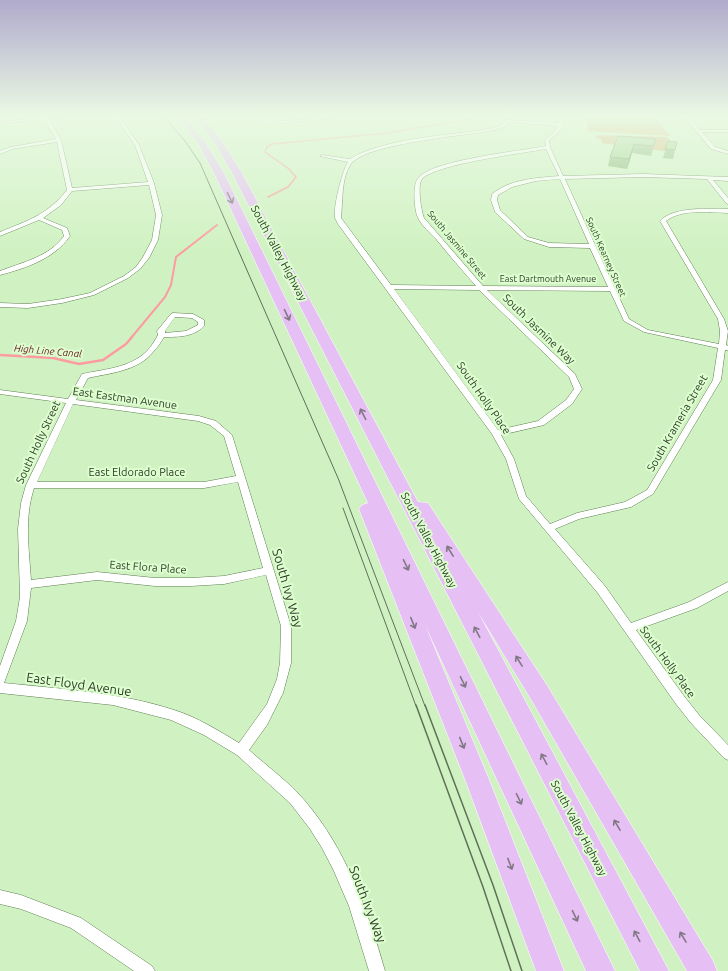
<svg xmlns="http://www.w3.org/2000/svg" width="728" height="971" viewBox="0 0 728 971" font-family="Ubuntu,sans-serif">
	<rect width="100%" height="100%" fill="#d0f2c2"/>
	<path fill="#d7ac6b" d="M584,115H653L670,136L587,131L588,125Z
		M600,135L667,137L676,146L674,151H664L601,143L602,140L596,138V136Z"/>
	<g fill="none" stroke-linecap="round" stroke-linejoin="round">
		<path stroke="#fc9ca1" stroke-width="1.5" d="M268,197L288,187L296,177L289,169L265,152L267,147L272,144L387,133L460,121L471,117V115"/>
		<path stroke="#fc9ca1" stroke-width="2" d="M131,338L165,297L171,285L176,257L217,225"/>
		<path stroke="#fc9ca1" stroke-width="2.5" d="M0,355L53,358L79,364L103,360L126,344L132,337"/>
		<defs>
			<path id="minor" d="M42,115H46L47,117L75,115L49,119L61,140L72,188L148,182L135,145L114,115H118L139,145L154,183L162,215L158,240L149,258L140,269L128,278L94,295L62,303L28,308L0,307V303L28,304L62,299L90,293L124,276L136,267L143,257L152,240L156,215L149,185L72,191L61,205L43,218L67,228L70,236C54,259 26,268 0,275V271C23,262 49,257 64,236L62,230L39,220L0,236V232C29,220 47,215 67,190L57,142L12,149L0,154V151L11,147L56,139L44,119L0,124V122L43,117Z
				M257,115H261L269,121L273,122L357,115H369L273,124L266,123Z
				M556,115H560L564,125L558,133L549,140L550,147L563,176L643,174L728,177V181L713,180L728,198V204L726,203L707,179L643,177L565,179L629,319L648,330L719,344L720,331L718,319L660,221C674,206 709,209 728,209V213C709,212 681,209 666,221L724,319L728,331L726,345L728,346V350H725L721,380L653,494L631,507L579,519L555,529L605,586L631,623L689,602L728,582V591L697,608L636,630L684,696L699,715L728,745V760L724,758L691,723L676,704L597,592L519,499L506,459L492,434L338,224C337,222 336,220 335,218C333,208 342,171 348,162L320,156L322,155L350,159C386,137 451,136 493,128L501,125L507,120L559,123ZM508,122L558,126L555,131L545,140L546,146C520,151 434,160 419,177C412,183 414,210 418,218C422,226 430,233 436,239C449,255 462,270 476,286L391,285L341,218C343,201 341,178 351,164C366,143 467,136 494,130L505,127ZM546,149L559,176C537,178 510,179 492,194L491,200L495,212L524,239L549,247L590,248L608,287L483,286L424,218C421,210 417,185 422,179C435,164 524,153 546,149ZM560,179L589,244L549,243L528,237L500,210L497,200L498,195L512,187L536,181ZM394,289L479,290L569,377L574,389L566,400L538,421L498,430ZM487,290L610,291L624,321L644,332L718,348L713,380L647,490L625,502L577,513L550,524L526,496L514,459L501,435L544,425L572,404L582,389L575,374Z
				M683,115H687L700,130H728V132H702L715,147L728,151V154L711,149Z
				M173,313L193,314L204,320V326C194,337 178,337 164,337C161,342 157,348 153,352C138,371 110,373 88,378L76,400L199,416L216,421L232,435L291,626V663L283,693L267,725L249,750C268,767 289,782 305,801C346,849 368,911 385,971H369L349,906L333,869L322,848L310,829L290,803L237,755L204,735L171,720L113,705L0,693V666L16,621L20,597L18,529L21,503L26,485L66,403L0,394V390L68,399L82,374C105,369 130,368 147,351C152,346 155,340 158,335L157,331L171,314ZM175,317L192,318L198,322V325L186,331L165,333V331ZM73,404L198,421L210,425L224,436L236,476L204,482H37ZM238,482L263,568L224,576L191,578H155L97,572L31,580C29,549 24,519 34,488H204ZM266,575L281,626L280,663L277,679L267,704L239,743C219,731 197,717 174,710C119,692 61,689 4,683L27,621L31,588L97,580L155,586H191L224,584Z
				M0,890L21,895L81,918L152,966L155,971H134L71,928L21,909L0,904Z"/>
			<path id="motorway" d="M176,115H184L206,143L224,173L615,971H586L425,625L490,782L564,971H536L466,782L359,509L362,505L368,503L214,173L198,144Z
				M192,115H200L221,139L242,173L418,502L428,503L548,687L713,961L717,971H687L532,701L478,612L669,971H640L232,173L214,142Z"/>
		</defs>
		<use href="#minor" stroke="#607e53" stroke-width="1"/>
		<use href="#motorway" stroke="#fff" stroke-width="1"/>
		<use href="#minor" fill="#fff" fill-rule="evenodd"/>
		<use href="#motorway" fill="#e6c0f5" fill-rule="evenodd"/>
		<path stroke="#5e7157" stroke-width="1" d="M162,115L185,141L200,163L338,478L425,706
			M343,508L416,706"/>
		<path stroke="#5e7157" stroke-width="1.5" d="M416,705L483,887L511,971
			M425,705L493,885L522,971"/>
	</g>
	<path fill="#84b171" d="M618,136L656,139L651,156L632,153L627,169L608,166L610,157Z
		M668,141L675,150L673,159L663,158Z"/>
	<path fill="#6c905c" d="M634,144L632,153L627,169L629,159Z"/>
	<path fill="#9ace83" stroke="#6c905c" d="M618,136L656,139L653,146L634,144L629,159L610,157Z
		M668,141L677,142L675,150L665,149Z"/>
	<defs><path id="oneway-shaft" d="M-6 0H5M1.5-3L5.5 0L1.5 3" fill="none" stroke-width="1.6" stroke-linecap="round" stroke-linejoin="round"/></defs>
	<g stroke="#817785">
		<use href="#oneway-shaft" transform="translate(230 198) rotate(64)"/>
		<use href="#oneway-shaft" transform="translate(287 315) rotate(65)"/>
		<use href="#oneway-shaft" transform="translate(363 414) rotate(-117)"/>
		<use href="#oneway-shaft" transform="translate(450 551) rotate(-122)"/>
		<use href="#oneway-shaft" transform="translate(406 565) rotate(64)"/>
		<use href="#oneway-shaft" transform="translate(413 623) rotate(68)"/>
		<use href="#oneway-shaft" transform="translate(477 632) rotate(-118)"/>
		<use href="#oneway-shaft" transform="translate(519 661) rotate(-122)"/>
		<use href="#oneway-shaft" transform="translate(463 682) rotate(64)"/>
		<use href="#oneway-shaft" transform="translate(462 743) rotate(68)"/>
		<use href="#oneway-shaft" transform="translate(544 759) rotate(-118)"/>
		<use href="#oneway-shaft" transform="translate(519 799) rotate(64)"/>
		<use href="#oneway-shaft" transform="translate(617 825) rotate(-120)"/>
		<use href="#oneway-shaft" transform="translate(510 864) rotate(69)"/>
		<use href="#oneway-shaft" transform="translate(575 916) rotate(64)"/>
		<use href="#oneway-shaft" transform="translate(637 936) rotate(-118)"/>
		<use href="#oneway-shaft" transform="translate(683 937) rotate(-121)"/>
	</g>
	<linearGradient id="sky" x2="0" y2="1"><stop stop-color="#b0aacc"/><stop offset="0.46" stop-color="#eaf9e4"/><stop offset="1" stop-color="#eaf9e4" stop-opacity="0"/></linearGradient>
	<rect width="728" height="251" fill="url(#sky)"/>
	<g text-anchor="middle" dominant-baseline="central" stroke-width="4" stroke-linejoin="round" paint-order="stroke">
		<g font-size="9" fill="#2e3b29" stroke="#ddffcf">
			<text transform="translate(457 245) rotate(50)">South Jasmine Street</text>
			<text transform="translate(606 257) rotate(66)">South Kearney Street</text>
			<text x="548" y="279">East Dartmouth Avenue</text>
		</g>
		<g font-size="10" font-style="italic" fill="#6c1826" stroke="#ddffcf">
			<text transform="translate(48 351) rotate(5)">High Line Canal</text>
		</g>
		<g font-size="11" fill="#2e3b29" stroke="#ddffcf">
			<text transform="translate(279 253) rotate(62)">South Valley Highway</text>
			<text transform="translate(539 329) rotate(44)">South Jasmine Way</text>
			<text transform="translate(125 398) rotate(8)">East Eastman Avenue</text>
			<text transform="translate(484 398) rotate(55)">South Holly Place</text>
			<text transform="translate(677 423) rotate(-60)">South Krameria Street</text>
			<text transform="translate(38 442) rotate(-65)">South Holly Street</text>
			<text x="137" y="472">East Eldorado Place</text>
			<text transform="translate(429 540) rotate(62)">South Valley Highway</text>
			<text transform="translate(148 567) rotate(4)">East Flora Place</text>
			<text transform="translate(668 662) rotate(54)">South Holly Place</text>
			<text transform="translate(579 828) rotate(62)">South Valley Highway</text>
		</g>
		<g font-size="13" fill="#2e3b29" stroke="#ddffcf">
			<text transform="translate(288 588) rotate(74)">South Ivy Way</text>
			<text transform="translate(79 684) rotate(8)">East Floyd Avenue</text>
			<text transform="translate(368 904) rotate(69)">South Ivy Way</text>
		</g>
	</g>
</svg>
